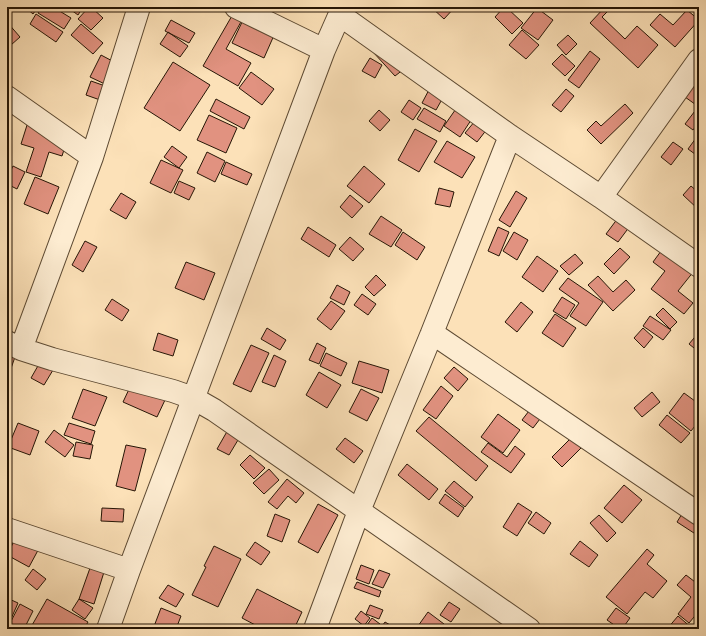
<svg xmlns="http://www.w3.org/2000/svg" width="706" height="636" viewBox="0 0 706 636" font-family="'EB Garamond',serif">
	<rect width="100%" height="100%" fill="#fce1b8"/>
	<filter id="stains"><feTurbulence type="fractalNoise" baseFrequency=".005" numOctaves="4"/><feColorMatrix values="0 0 0 0 .2 0 0 0 0 .09 0 0 0 0 .02 0 0 0 .5 -.17"/></filter>
	<radialGradient id="worn" r=".72"><stop offset=".6" stop-color="#630" stop-opacity="0"/><stop offset="1" stop-color="#630" stop-opacity=".3"/></radialGradient>
	<path fill="#e19280" stroke="#261606" d="M25,7H38L33,14Z
		M41,7H53L71,18L64,29L38,13Z
		M67,7H83L78,15Z
		M89,7H91L103,18L91,30L78,19Z
		M431,7H455L444,19Z
		M504,7H506L523,23L512,34L495,17Z
		M605,7H612L602,17L625,39L637,26L658,45L638,68L590,23Z
		M537,8L553,20L538,40L521,28Z
		M687,10L699,20L675,47L650,25L660,14L673,25Z
		M36,14L63,32L56,42L30,24Z
		M233,14L242,20L226,49L251,63L238,86L203,66Z
		M244,18L275,33L264,58L232,43Z
		M171,20L195,33L189,43L165,31Z
		M7,22L20,37L11,45L7,40Z
		M81,24L103,43L93,54L71,35Z
		M522,30L539,45L526,59L509,45Z
		M168,32L188,46L180,57L160,44Z
		M568,35L577,44L566,55L557,45Z
		M381,45L404,69L395,76L373,52Z
		M590,51L600,59L579,88L568,80Z
		M562,54L575,66L565,76L552,64Z
		M101,55L118,64L107,85L90,77Z
		M370,58L382,65L375,78L362,71Z
		M173,62L210,85L180,131L144,108Z
		M251,72L274,89L262,105L239,88Z
		M699,78V107L685,97Z
		M91,81L108,87L103,101L86,95Z
		M431,86L445,94L436,110L422,103Z
		M566,89L574,96L561,112L552,105Z
		M216,99L250,117L244,129L210,111Z
		M409,100L421,108L413,120L401,112Z
		M460,103L475,114L460,137L444,126Z
		M625,104L633,113L601,144L587,130L596,121L601,126Z
		M698,107L699,108V122L693,130L685,124Z
		M424,108L446,121L440,132L417,119Z
		M379,110L390,120L380,131L369,121Z
		M209,115L237,128L226,153L197,140Z
		M480,115L491,124L477,142L465,133Z
		M28,122L69,134L62,156L49,152L41,177L26,172L34,148L21,144Z
		M415,129L437,141L419,172L398,160Z
		M699,134V157L688,149Z
		M447,141L475,157L462,178L434,162Z
		M673,142L683,149L671,165L661,157Z
		M172,146L187,157L179,168L164,157Z
		M207,152L225,161L215,182L197,173Z
		M161,160L183,170L171,193L150,183Z
		M226,162L252,174L247,185L221,174Z
		M13,166L25,172L17,189L7,184V178Z
		M364,166L385,184L369,203L347,186Z
		M35,177L59,187L48,214L24,204Z
		M179,181L195,188L189,200L174,193Z
		M691,186L699,193V210L683,195Z
		M439,188L454,192L450,207L435,204Z
		M516,191L527,198L510,227L499,220Z
		M121,193L136,202L126,219L110,210Z
		M350,195L363,206L352,218L340,207Z
		M381,216L402,230L391,247L369,234Z
		M618,218L630,226L618,242L606,234Z
		M308,227L336,245L329,257L301,239Z
		M498,227L509,232L499,256L488,251Z
		M403,232L425,247L417,260L395,245Z
		M514,232L528,240L517,260L503,251Z
		M350,237L364,249L353,261L339,249Z
		M85,241L97,247L83,272L72,265Z
		M664,247L694,271L678,291L693,303L684,314L651,289L665,271L653,262Z
		M620,248L630,257L614,274L604,264Z
		M575,254L583,263L569,275L560,266Z
		M537,256L558,271L543,292L522,277Z
		M186,262L215,273L204,300L175,288Z
		M376,275L386,285L374,296L365,287Z
		M598,276L613,292L626,280L635,290L613,311L588,285Z
		M568,278L603,302L586,326L570,316L579,303L559,289Z
		M337,285L350,292L344,305L330,298Z
		M362,294L376,304L368,315L354,305Z
		M562,297L575,305L566,319L553,311Z
		M112,299L129,310L122,321L105,310Z
		M331,301L345,311L331,330L317,319Z
		M521,302L533,312L517,332L505,322Z
		M663,308L677,322L670,329L656,315Z
		M555,314L576,328L563,347L542,333Z
		M650,316L671,330L663,340L643,326Z
		M267,328L286,340L280,350L261,339Z
		M643,328L653,337L644,348L634,338Z
		M699,332V352L689,344Z
		M158,333L178,340L173,356L153,350Z
		M317,343L326,348L319,364L309,360Z
		M251,345L269,353L251,392L233,384Z
		M7,351L16,354L7,380Z
		M326,353L347,363L341,376L320,366Z
		M274,355L286,361L275,387L262,382Z
		M43,357L56,365L44,385L31,378Z
		M359,361L389,370L382,393L352,383Z
		M454,367L468,379L458,391L444,378Z
		M319,372L341,385L327,408L306,395Z
		M131,385L165,400L157,417L123,402Z
		M441,386L453,396L436,419L423,410Z
		M83,389L107,397L95,426L72,418Z
		M361,389L379,398L367,421L349,412Z
		M652,392L660,402L642,417L634,408Z
		M684,393L699,404V421L691,431L669,413Z
		M532,407L543,415L533,428L522,420Z
		M498,414L520,430L503,453L481,437Z
		M667,415L690,433L681,443L659,425Z
		M429,417L488,466L476,481L416,431Z
		M18,423L39,431L30,455L8,447Z
		M69,423L95,431L91,444L64,435Z
		M229,428L241,435L229,455L217,449Z
		M54,430L74,445L65,457L45,442Z
		M576,433L586,443L562,467L552,457Z
		M345,438L363,451L354,463L336,449Z
		M76,442L93,445L90,459L73,456Z
		M488,443L507,457L515,446L525,454L511,473L481,452Z
		M126,445L146,449L135,491L116,486Z
		M250,455L265,468L254,479L240,465Z
		M407,464L438,489L429,500L398,475Z
		M269,469L279,480L264,494L253,483Z
		M287,479L304,493L296,503L288,496L277,509L268,502Z
		M454,481L473,497L465,507L445,491Z
		M624,485L642,500L622,523L604,508Z
		M445,494L464,508L458,517L439,503Z
		M518,503L532,512L517,536L503,527Z
		M318,504L338,515L318,553L298,542Z
		M102,508L124,509L123,522L101,521Z
		M685,509L699,518V533L697,535L677,522Z
		M536,512L551,523L544,534L528,523Z
		M275,514L290,520L282,542L267,536Z
		M599,515L616,533L607,542L590,523Z
		M7,540L43,541L29,567L7,555L13,543Z
		M580,541L598,555L589,567L570,554Z
		M255,542L270,552L261,565L246,555Z
		M214,546L241,559L218,607L192,595L206,567L204,566Z
		M647,549L654,555L647,564L667,581L653,598L645,592L627,614L606,597Z
		M361,565L374,570L369,584L356,579Z
		M90,568L104,572L94,604L79,599Z
		M33,569L46,579L37,590L25,580Z
		M379,570L390,574L383,588L372,584Z
		M686,575L699,585V611L689,623L678,614L691,597L677,585Z
		M357,582L381,591L379,597L354,588Z
		M168,585L184,594L176,607L159,598Z
		M257,589L302,612L294,629H261V628L242,618Z
		M7,598L18,603L7,628Z
		M47,599L88,622L84,629H36L31,627Z
		M79,599L93,608L85,619L72,610Z
		M449,602L460,609L451,622L440,615Z
		M20,604L33,611L24,629H12L8,627Z
		M370,605L383,610L379,619L366,614Z
		M161,608L181,616L176,629H153Z
		M616,608L630,618L622,629H620L607,620Z
		M361,611L370,618L364,626L355,619Z
		M428,612L444,624L440,629H422L418,626Z
		M678,616L693,629H667Z
		M372,618L380,624L376,629H372L367,625Z
		M385,622L397,629H380Z"/>
	<g fill="none" stroke-linecap="round" stroke-linejoin="round">
		<defs>
			<path id="street" d="M236,7L324,50
				M340,15L510,136L601,197L699,266
				M7,97L92,157
				M601,197L699,60
				M432,333L699,514
				M7,342L21,349L52,359L173,391L193,398L214,410L529,629
				M21,349L92,157L139,7
				M7,529L129,570
				M108,629L129,570L324,50L343,7
				M315,629L359,511L432,333L510,136"/>
		</defs>
		<use href="#street" stroke="#5c4932" stroke-width="24"/>
		<use href="#street" stroke="#fdecd1" stroke-width="22"/>
	</g>
	<rect width="706" height="636" fill="none" stroke="#fce1b8" stroke-width="24"/>
	<rect x="8" y="8" width="690" height="620" fill="none" stroke="#261606" stroke-width="2"/>
	<rect x="12" y="12" width="682" height="612" fill="none" stroke="#261606"/>
	<rect width="100%" height="100%" filter="url(#stains)"/>
	<rect width="100%" height="100%" fill="url(#worn)"/>
</svg>
